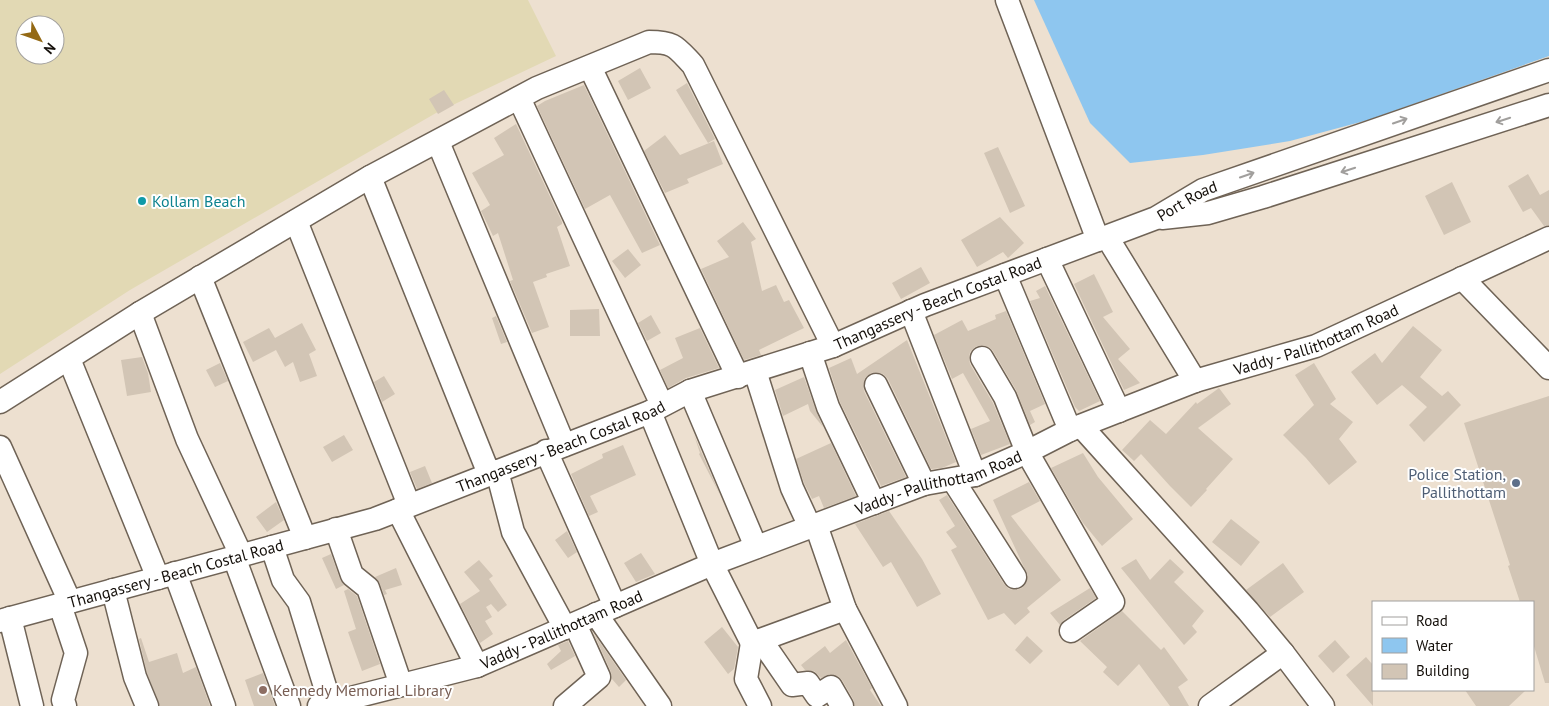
<svg xmlns="http://www.w3.org/2000/svg" width="1549" height="706" viewBox="0 0 1549 706" font-family="'PT Sans',sans-serif">
	<rect width="100%" height="100%" fill="#ede0d0"/>
	<path fill="#e2d9b4" fill-rule="evenodd" d="M0,0H528L556,56L436,113L130,290L0,374ZM25,25H55V55H25Z"/>
	<path fill="#8ec6ef" d="M1034,0H1549V56L1368,120L1290,141L1203,155L1130,163L1090,123Z"/>
	<path fill="#d2c5b5" d="M640,68L651,88L628,100L618,81Z
		M687,83L715,139L708,143L676,90Z
		M584,85L660,245L642,253L610,195L585,209L537,106L545,101Z
		M444,90L454,105L438,114L429,99Z
		M516,124L562,222V224L557,227L570,266L546,274L547,277L533,282L549,327L532,333L510,281L513,280L498,233L493,236L481,211L490,205L472,173L504,155L494,138Z
		M665,135L680,155L714,141L723,164L687,179L689,183L665,193L644,151Z
		M998,147L1025,206L1010,213L984,153Z
		M1528,174L1540,195L1549,190V225L1544,226L1531,208L1523,212L1508,186Z
		M1452,182L1471,222L1444,235L1425,196Z
		M1000,217L1024,243L1008,258L1003,252L977,267L961,240Z
		M743,222L756,239L751,242L762,291L776,285L784,302L789,300L804,328L759,350L761,355L744,360L701,269L729,257L717,241Z
		M628,249L641,265L625,278L612,261Z
		M921,267L930,283L901,299L892,283Z
		M1094,274L1113,312L1103,317L1130,349L1118,359L1140,383L1124,390L1074,284Z
		M1045,286L1100,401L1079,411L1075,407L1030,301L1040,298L1036,291Z
		M599,309L600,336H570V310Z
		M1006,311L1045,404L1030,411L1035,422L1030,425L1016,390L993,351L989,347L982,345L975,347L970,352L969,358L970,364L993,403L1010,444L981,455L971,429L990,421L963,373L952,379L934,335L962,320L968,331L996,319L995,315Z
		M651,315L661,333L647,341L638,323Z
		M496,316L507,342L501,344L492,318Z
		M302,323L316,350L309,354L317,376L300,382L293,362L285,367L276,350L253,362L243,342L269,328L275,338Z
		M1413,326L1442,350L1420,377L1442,396L1448,391L1461,405L1424,442L1409,425L1427,407L1402,385L1377,405L1351,372L1375,353L1382,363Z
		M700,328L719,368L686,378L668,388L660,370L683,358L675,338Z
		M907,340L956,462L942,468L931,469L888,379L883,374L876,372L871,373L865,378L863,385L864,391L906,477L881,486L840,402L829,368L851,358L857,374Z
		M142,357L148,373L151,392L127,396L121,360Z
		M220,363L228,381L215,387L206,370Z
		M1314,363L1336,399L1330,404L1353,422L1339,439L1357,462L1329,485L1306,458L1283,435L1314,405L1295,375Z
		M384,376L395,394L382,402L374,382Z
		M804,377L816,411L823,427L810,411L808,404L783,416L775,390Z
		M1219,388L1231,404L1198,428L1233,459L1206,489L1207,490L1191,507L1170,486L1141,454L1134,461L1122,450L1150,420L1166,434L1196,402L1197,404Z
		M1549,396V683H1545L1533,643V602H1520L1508,566L1510,565L1464,423Z
		M344,435L353,450L332,462L323,447Z
		M694,435L720,495L699,454L700,453Z
		M831,443L856,496L824,508L819,496L812,499L804,483L796,459Z
		M623,445L636,475L590,496L598,512L589,516L571,474L603,458L602,454Z
		M1083,453L1098,477L1133,519L1102,546L1083,523L1051,468Z
		M425,466L432,483L417,489L410,472Z
		M1029,482L1040,501L1011,516L1061,580L1027,608L1030,612L1015,625L1004,613L988,620L951,550L957,547L946,532L955,526L939,500L947,495L1004,584L1009,589L1016,590L1022,588L1026,583L1028,576L993,500Z
		M276,502L284,520L267,532L256,517Z
		M889,511L922,559L941,594L917,607L891,562L883,567L855,524Z
		M1231,519L1260,542L1241,566L1212,542Z
		M567,531L577,552L568,558L555,540Z
		M641,553L655,574L636,582L624,563Z
		M331,554L340,579L344,585L336,589L322,558Z
		M1136,559L1150,580L1170,559L1184,572L1174,582L1204,611L1192,626L1197,632L1184,645L1121,568Z
		M479,560L493,576L489,579L507,605L498,612L491,604L486,607L492,617L485,621L493,634L480,643L460,604L480,591L464,572Z
		M1283,563L1304,592L1270,617L1246,590Z
		M396,568L402,585L385,590L387,594L384,595L380,584L375,577Z
		M1090,588L1096,598L1064,620L1060,625L1050,613Z
		M348,589L357,596L380,664L362,671L348,632L356,629L344,591Z
		M1122,611L1161,650L1164,647L1188,680L1178,687L1189,706H1170L1139,664L1118,686L1103,672L1107,667L1080,641Z
		M722,627L738,647L734,669L728,674L704,642Z
		M594,634L626,680L619,687L612,679L611,672Z
		M1027,636L1043,651L1030,664L1015,650Z
		M141,638L149,662L177,653L183,673L196,667L210,706H160L147,673L139,639Z
		M846,640L872,688L870,690L881,706H855L853,699L842,680L838,676L830,674L821,678L814,671L805,670L801,665L825,646L830,653Z
		M1335,640L1350,657L1333,673L1318,656Z
		M568,641L575,656L551,670L547,664L561,651L558,645Z
		M1366,657L1373,665V706L1346,675Z
		M263,673L275,706H254L245,680Z
		M1465,690H1526L1509,706H1476Z"/>
	<g fill="none" stroke-linecap="round" stroke-linejoin="round">
		<defs>
			<g id="minor">
				<path d="M1007,0L1098,240"/>
				<path d="M590,67L738,377"/>
				<path d="M519,98L662,405"/>
				<path d="M438,142L564,445"/>
				<path d="M370,177L489,474"/>
				<path d="M1162,218L1208,213L1263,197L1549,105"/>
				<path d="M296,221L409,505"/>
				<path d="M1107,237L1195,381"/>
				<path d="M1047,259L1119,411"/>
				<path d="M1005,275L1070,430"/>
				<path d="M200,277L305,538"/>
				<path d="M1462,278L1549,368"/>
				<path d="M911,311L975,475"/>
				<path d="M140,313L187,439L241,555"/>
				<path d="M810,353L828,407L874,503"/>
				<path d="M982,358L1005,397L1027,452L1113,602L1071,631"/>
				<path d="M69,359L158,578"/>
				<path d="M755,371L792,488L810,527"/>
				<path d="M876,385L924,484"/>
				<path d="M690,391L756,547"/>
				<path d="M0,402L140,313L370,177L537,88L649,42C675,42 676,47 693,65L833,346"/>
				<path d="M650,412L712,564L752,643"/>
				<path d="M1081,426L1248,611L1283,653L1323,706"/>
				<path d="M0,447L70,602"/>
				<path d="M546,451L615,606"/>
				<path d="M497,471L513,532L565,628"/>
				<path d="M953,480L1015,577"/>
				<path d="M398,510L477,666"/>
				<path d="M816,525L845,609L896,706"/>
				<path d="M336,529L352,575L368,588L401,685"/>
				<path d="M272,547L283,580L299,602L330,703"/>
				<path d="M234,557L289,706"/>
				<path d="M175,573L224,706"/>
				<path d="M113,590L135,677L147,706"/>
				<path d="M60,605L76,653L63,700L65,706"/>
				<path d="M596,614L660,706"/>
				<path d="M10,618L32,706"/>
				<path id="s1" d="M0,621L375,519L650,412L690,391L833,346L925,305L1156,218L1203,190L1549,70"/>
				<path d="M761,640L792,685L808,683L817,696L831,687L842,706"/>
				<path id="s2" d="M319,706L477,666L712,564L924,484L975,475L1027,452L1070,430L1195,381L1316,346L1549,238"/>
				<path d="M565,706L599,677L575,624"/>
				<path d="M760,706L746,679L752,643L845,609"/>
				<path d="M1210,706L1283,653"/>
			</g>
		</defs>
		<use href="#minor" stroke="#6f6356" stroke-width="25"/>
		<use href="#minor" stroke="#fff" stroke-width="22"/>
	</g>
	<defs><path id="oneway-shaft" d="M-6 0H5M1.5-3L5.5 0L1.5 3" fill="none" stroke-width="1.6" stroke-linecap="round" stroke-linejoin="round" transform="scale(1.25)"/></defs>
	<g stroke="#a19f9d">
		<use href="#oneway-shaft" transform="translate(1503 120) rotate(162)"/>
		<use href="#oneway-shaft" transform="translate(1400 121) rotate(-19)"/>
		<use href="#oneway-shaft" transform="translate(1348 170) rotate(162)"/>
		<use href="#oneway-shaft" transform="translate(1247 175) rotate(-19)"/>
	</g>
	<circle fill="#0f9aa8" stroke="#fff" stroke-width="2" cx="142" cy="201" r="5"/>
	<circle fill="#5c6f8a" stroke="#fff" stroke-width="2" cx="1516" cy="483" r="5"/>
	<circle fill="#8d6e63" stroke="#fff" stroke-width="2" cx="263" cy="690" r="5"/>
	<g text-anchor="middle" dominant-baseline="central" stroke-width="4" stroke-linejoin="round" paint-order="stroke">
		<g font-size="16" fill="#140f0a" stroke="#fff">
			<text stroke="none"><textPath href="#s1" startOffset="1262">Port Road</textPath></text>
			<text stroke="none"><textPath href="#s1" startOffset="992">Thangassery - Beach Costal Road</textPath></text>
			<text stroke="none"><textPath href="#s2" startOffset="1065">Vaddy - Pallithottam Road</textPath></text>
			<text stroke="none"><textPath href="#s1" startOffset="588">Thangassery - Beach Costal Road</textPath></text>
			<text stroke="none"><textPath href="#s2" startOffset="660">Vaddy - Pallithottam Road</textPath></text>
			<text stroke="none"><textPath href="#s1" startOffset="182">Thangassery - Beach Costal Road</textPath></text>
			<text stroke="none"><textPath href="#s2" startOffset="255">Vaddy - Pallithottam Road</textPath></text>
		</g>
		<g font-size="16" fill="#0d838f" stroke="#fff" text-anchor="start">
			<text x="152" y="201">Kollam Beach</text>
		</g>
		<g font-size="16" fill="#4e5e75" stroke="#fff" text-anchor="end">
			<text x="1506" y="474">Police Station,<tspan x="1506" dy="18">Pallithottam</tspan></text>
		</g>
		<g font-size="16" fill="#785e54" stroke="#fff" text-anchor="start">
			<text x="273" y="690">Kennedy Memorial Library</text>
		</g>
	</g>
	<rect x="1372" y="601" width="162" height="90" fill="#ffffff" stroke="#a19f9d"/>
	<rect x="1382" y="617" width="25" height="8" fill="#ffffff" stroke="#a19f9d"/>
	<text x="1416" y="626" font-size="15" fill="#140f0a">Road</text>
	<rect x="1382" y="638" width="25" height="15" fill="#8ec6ef" stroke="#a19f9d"/>
	<text x="1416" y="651" font-size="15" fill="#140f0a">Water</text>
	<rect x="1382" y="664" width="25" height="15" fill="#d2c5b5" stroke="#a19f9d"/>
	<text x="1416" y="676" font-size="15" fill="#140f0a">Building</text>
	<g transform="translate(40 40) rotate(131)"><circle r="24" fill="#ffffff" stroke="#a19f9d"/>
	<path d="M0-4L9 19L0 12L-9 19Z" fill="#946914"/>
	<text y="-8" font-size="14" font-weight="bold" text-anchor="middle" fill="#140f0a">N</text>
	</g>
</svg>
